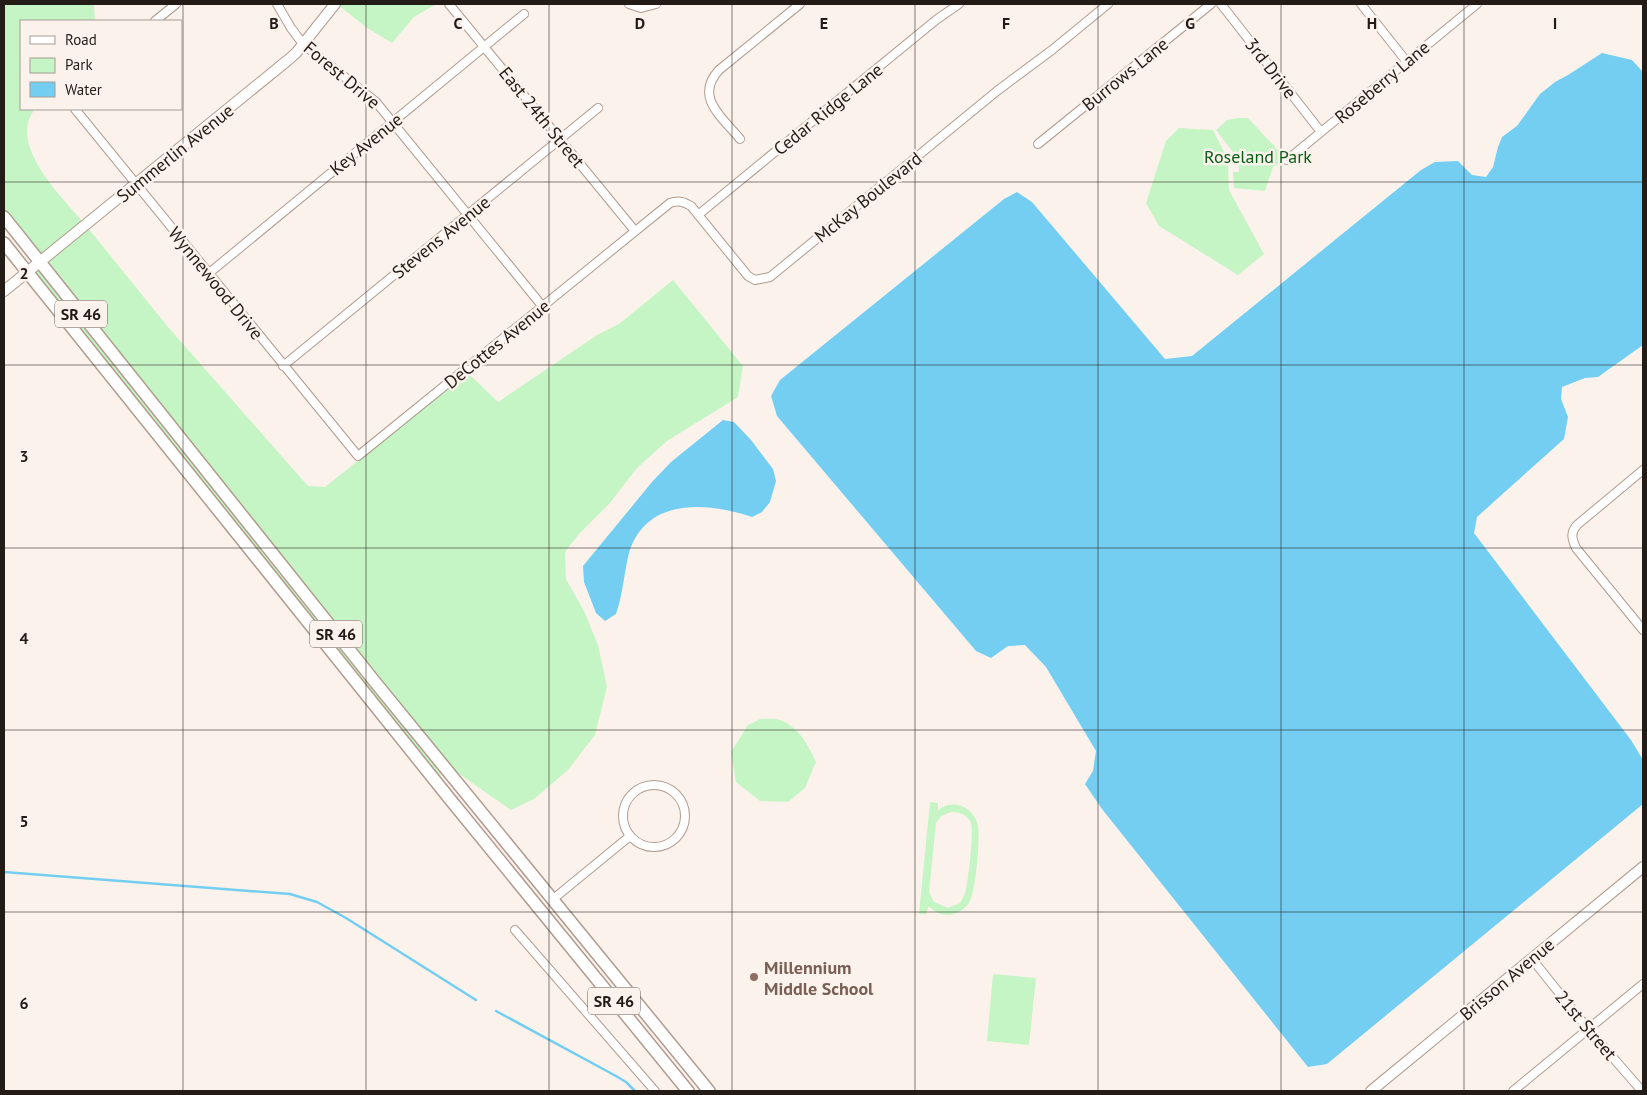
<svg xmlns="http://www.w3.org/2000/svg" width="1647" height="1095" viewBox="0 0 1647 1095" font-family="'PT Sans',sans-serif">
	<rect width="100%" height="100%" fill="#fcf2ec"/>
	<path fill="#c5f5c4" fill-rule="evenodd" d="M4,4H94L95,21H21V109H35C7,144 61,196 83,222L41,256L4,210Z
		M337,4H436L414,17L392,43L367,28Z
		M1238,118H1248L1289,162L1283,161L1273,167L1265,191L1234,188L1233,172H1239V160L1216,130L1227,120Z
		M1179,128L1213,130L1228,160L1229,190L1264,254L1238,275L1159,226L1146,203L1166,141Z
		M88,228L168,327L308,486L325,487L468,373L498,402L597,335L619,324L673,280L743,366L738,397L667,441L637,468L610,503L579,534L565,552L566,579L585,613L598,645L607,687L595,735L568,770L534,799L511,810L452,769L46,263Z
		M39,268L441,771L440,780L33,273Z
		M760,719C766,719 775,718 780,720C799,727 808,745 816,762L805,788L788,802L760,801L736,782L731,752L748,725Z
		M930,802L938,803V810C954,798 973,807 978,825C980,839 976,892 969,903C965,909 957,914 949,915C941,915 934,912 929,906L926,914H919ZM951,812C959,812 968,815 971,823C974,833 968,883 965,894L960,903L948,908L934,902L929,892L936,823L941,816Z
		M993,974L1036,978L1029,1045L987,1041Z"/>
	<path fill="#73cef2" d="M1602,53L1632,60L1643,72V345L1598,377L1585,378L1562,387L1561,399L1568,417L1564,439L1477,517L1474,533L1631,740L1643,760V804L1327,1064L1308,1067L1102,809L1085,784L1093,771L1096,751L1046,667L1025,645L1008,646L991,658L976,651L777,416L771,396L780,380L1004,199L1017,192L1032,202L1165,359L1192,356L1421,170L1435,162L1458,161L1472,175L1486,177L1493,167L1498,147L1502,137L1517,126L1540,94L1555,82L1568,75Z
		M723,420L734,422L751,440L773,469L776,481L770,502L762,512L752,517C707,502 646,497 629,553C624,573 623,594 616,614L605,621L596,613L584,582L583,566L652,482L671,462Z"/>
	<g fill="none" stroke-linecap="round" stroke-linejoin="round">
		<path stroke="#73cef2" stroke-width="2.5" d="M4,872L290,894L317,902L346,918L476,1000
			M496,1011L616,1076L626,1082L635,1091"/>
		<defs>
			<path id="street" d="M277,4L291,28L303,44L376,102L543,307
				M449,4L635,231
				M629,4L641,8L656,4
				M1221,4L1321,132
				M1361,4L1407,62
				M155,21L176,4
				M75,109L358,456L670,203C679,200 684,202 691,206L748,276L755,280L770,277L997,91L1052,50L1108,4
				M740,139C722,117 694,97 719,70L800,4
				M1038,144L1211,4
				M1287,160L1477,4
				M698,215L936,20L959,4
				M208,274L524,14
				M283,366L598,108
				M1643,470L1577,525C1570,533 1572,539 1576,548L1643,630
				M623 816a31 31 0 1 1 62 0a31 31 0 1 1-62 0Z
				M552,900L630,836
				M515,930L655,1091
				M1532,959L1588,1029L1642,1091
				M1513,1091L1643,984"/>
			<path id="secondary" d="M4,291L288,60L296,53L335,4
				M1371,1091L1643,867"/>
			<path id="primary" d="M4,217L375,682L709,1091
				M4,243L449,798L688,1091"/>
		</defs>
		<use href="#street" stroke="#b19b8e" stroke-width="10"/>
		<use href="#secondary" stroke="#b19b8e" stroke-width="12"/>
		<use href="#primary" stroke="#b19b8e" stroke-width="14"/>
		<use href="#street" stroke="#fff" stroke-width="8"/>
		<use href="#secondary" stroke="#fff" stroke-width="10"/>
		<use href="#primary" stroke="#fff" stroke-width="11"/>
	</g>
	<path fill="none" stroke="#231b16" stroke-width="1" stroke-opacity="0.55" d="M183,4V1091M366,4V1091M549,4V1091M732,4V1091M915,4V1091M1098,4V1091M1281,4V1091M1464,4V1091M4,182H1643M4,365H1643M4,548H1643M4,730H1643M4,912H1643"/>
	<circle fill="#8d6e63" stroke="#fcf2ec" stroke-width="2" cx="754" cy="977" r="5"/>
	<g text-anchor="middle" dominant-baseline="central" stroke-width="5" stroke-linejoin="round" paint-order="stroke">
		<g fill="#fcf2ec" stroke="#645c56" stroke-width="1">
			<rect x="55" y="300.5" width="52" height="27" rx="4"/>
			<rect x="310" y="620.5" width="52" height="27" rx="4"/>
			<rect x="588" y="987.5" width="52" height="27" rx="4"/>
		</g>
		<g font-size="16" font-weight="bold" fill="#231b16">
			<text x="81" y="314">SR 46</text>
			<text x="336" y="634">SR 46</text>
			<text x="614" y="1001">SR 46</text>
		</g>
		<g font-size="18" fill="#231b16" stroke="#fcf2ec">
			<text transform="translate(1271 68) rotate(52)">3rd Drive</text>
			<text transform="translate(1125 74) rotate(-39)">Burrows Lane</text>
			<text transform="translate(342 75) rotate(40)">Forest Drive</text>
			<text transform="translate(1382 82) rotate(-40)">Roseberry Lane</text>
			<text transform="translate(828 109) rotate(-39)">Cedar Ridge Lane</text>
			<text transform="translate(542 117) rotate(51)">East 24th Street</text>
			<text transform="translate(366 144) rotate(-39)">Key Avenue</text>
			<text transform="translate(175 153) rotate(-39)">Summerlin Avenue</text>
			<text transform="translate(868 197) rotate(-39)">McKay Boulevard</text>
			<text transform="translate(441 237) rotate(-39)">Stevens Avenue</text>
			<text transform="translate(216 283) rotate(51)">Wynnewood Drive</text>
			<text transform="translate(497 344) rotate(-39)">DeCottes Avenue</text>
			<text transform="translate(1507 979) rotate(-40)">Brisson Avenue</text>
			<text transform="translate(1586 1025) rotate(50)">21st Street</text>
		</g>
		<g font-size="18" fill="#075e14" stroke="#fcf2ec">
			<text x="1258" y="156">Roseland Park</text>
		</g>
		<g font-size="18" font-weight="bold" fill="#785e54" stroke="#fcf2ec" text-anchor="start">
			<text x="764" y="967">Millennium<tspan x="764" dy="21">Middle School</tspan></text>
		</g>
	</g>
	<g font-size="16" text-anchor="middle" font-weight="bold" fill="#231b16" stroke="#fcf2ec" stroke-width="5" stroke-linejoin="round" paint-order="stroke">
		<text x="274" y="29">B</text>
		<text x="458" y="29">C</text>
		<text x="640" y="29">D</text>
		<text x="824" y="29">E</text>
		<text x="1006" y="29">F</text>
		<text x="1190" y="29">G</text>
		<text x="1372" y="29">H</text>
		<text x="1555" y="29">I</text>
		<text x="24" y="279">2</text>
		<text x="24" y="462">3</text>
		<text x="24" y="644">4</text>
		<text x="24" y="827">5</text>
		<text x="24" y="1009">6</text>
	</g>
	<rect width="1647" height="1095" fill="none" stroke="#231b16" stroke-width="10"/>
	<rect x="20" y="20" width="162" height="90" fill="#fcf2ec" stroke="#a59c96"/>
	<rect x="30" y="36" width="25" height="8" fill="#ffffff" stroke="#a59c96"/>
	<text x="65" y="45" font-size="15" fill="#231b16">Road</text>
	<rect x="30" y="58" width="25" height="15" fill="#c5f5c4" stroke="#a59c96"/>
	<text x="65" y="70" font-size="15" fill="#231b16">Park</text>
	<rect x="30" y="82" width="25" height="15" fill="#73cef2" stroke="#a59c96"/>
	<text x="65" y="95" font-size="15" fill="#231b16">Water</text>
</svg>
